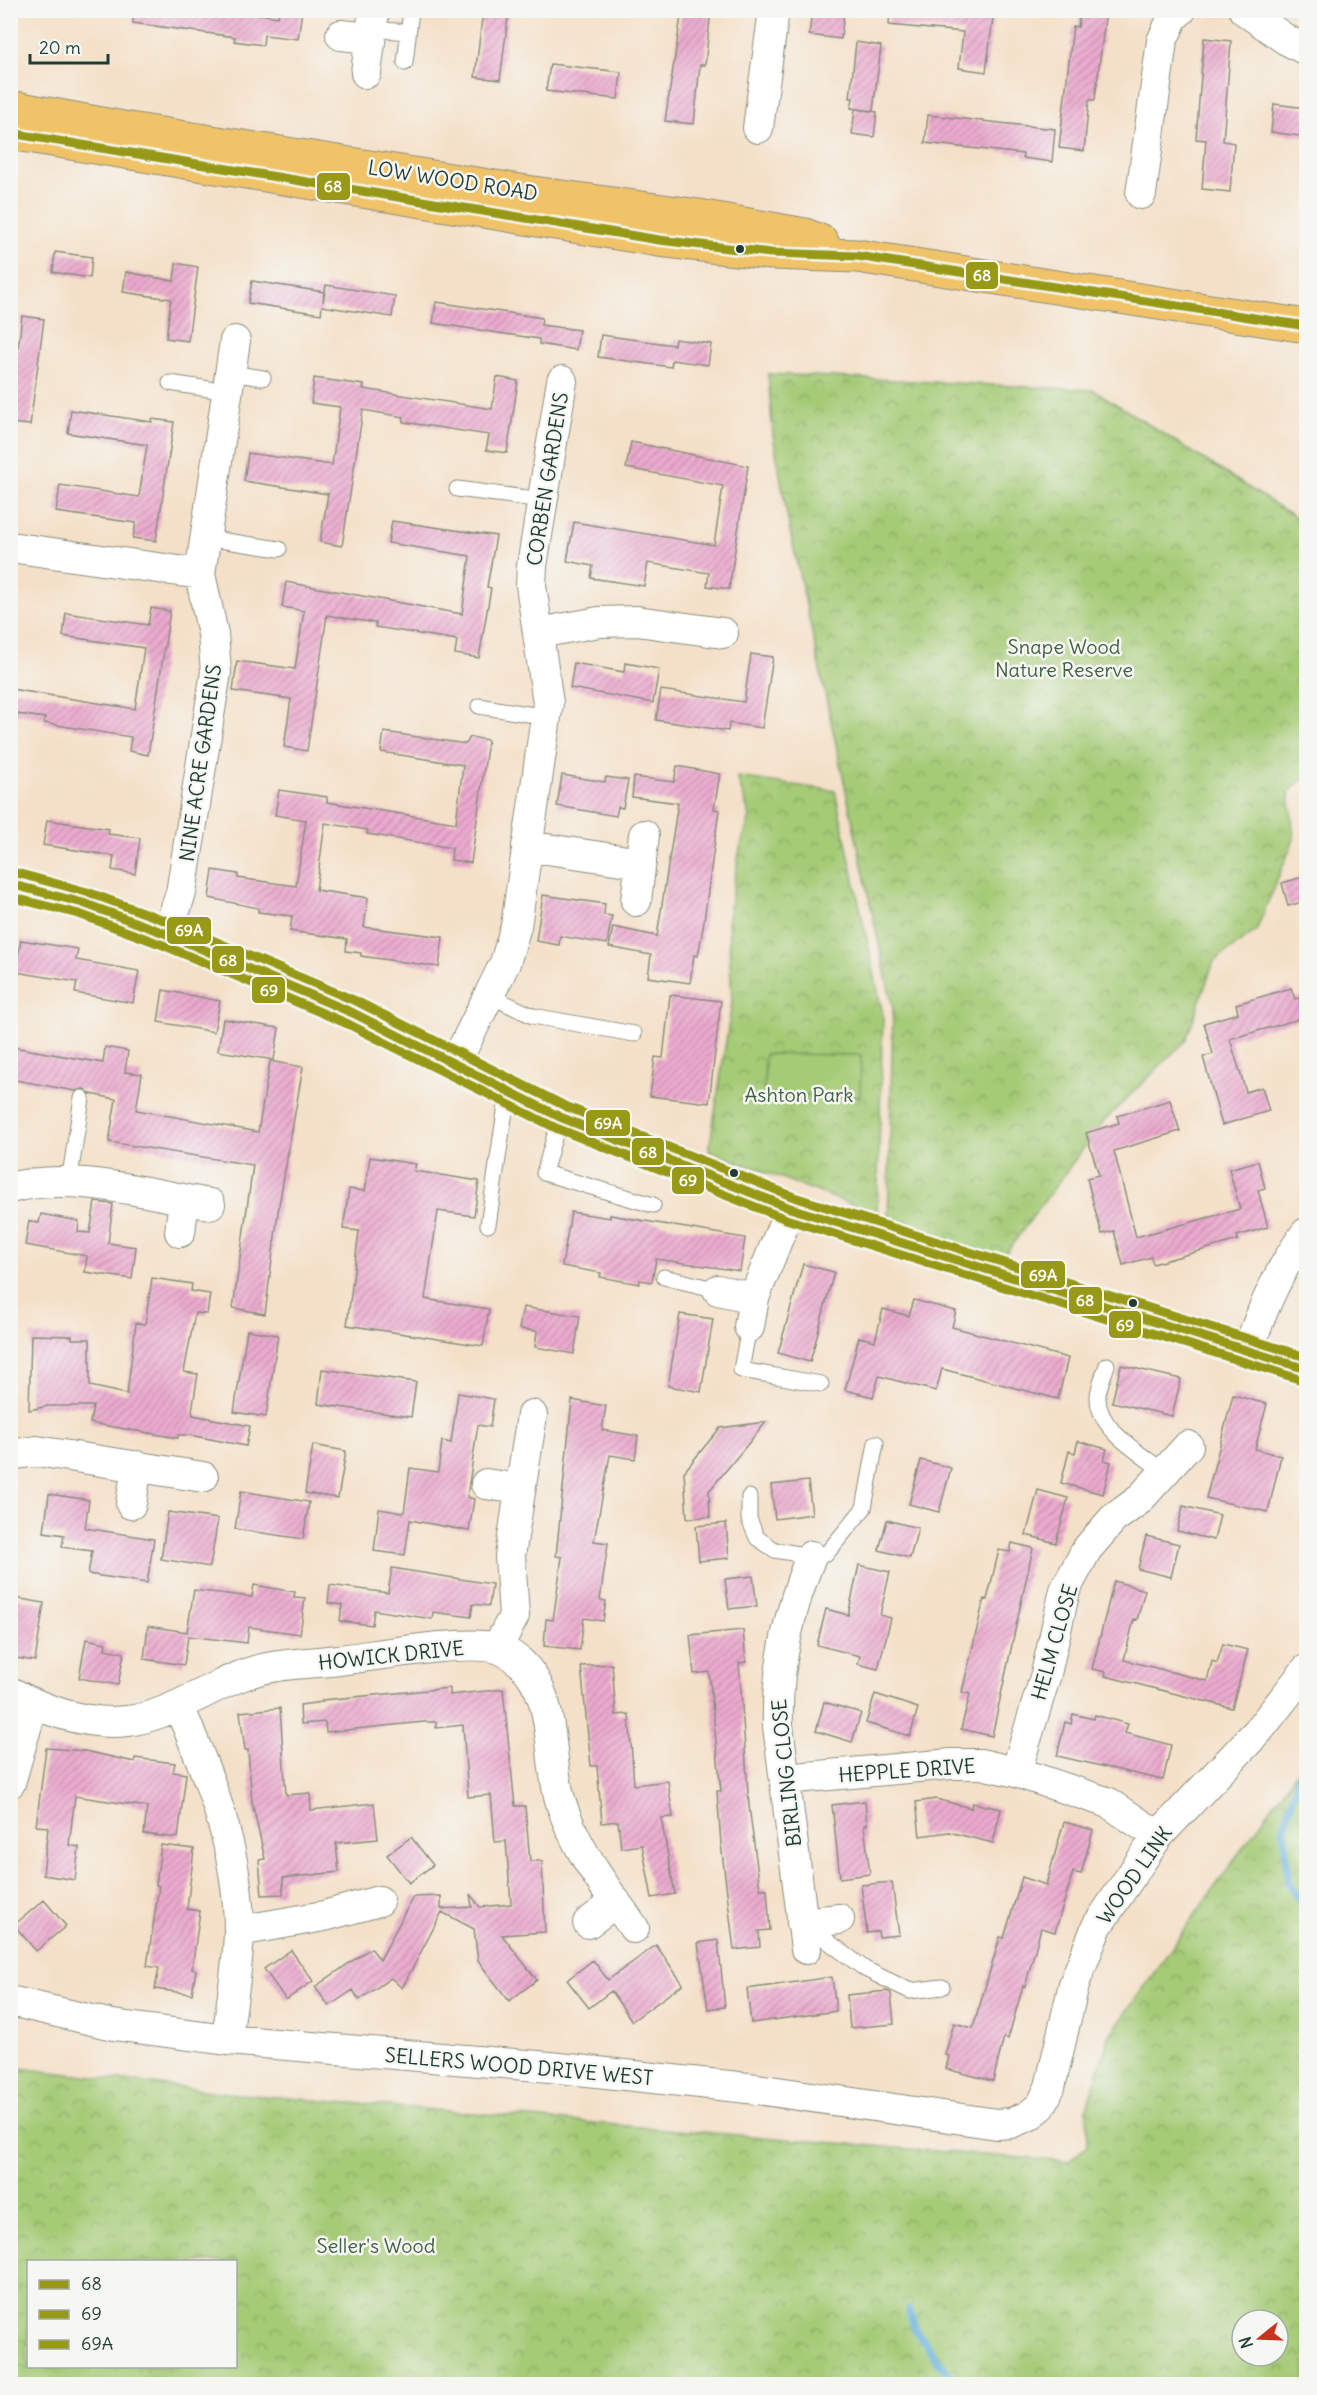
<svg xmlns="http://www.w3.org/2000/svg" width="1317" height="2395" viewBox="0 0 1317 2395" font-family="Delius,sans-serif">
	<defs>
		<pattern id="park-crowns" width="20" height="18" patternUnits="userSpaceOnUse" patternTransform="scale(1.5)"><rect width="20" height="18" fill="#a5cb76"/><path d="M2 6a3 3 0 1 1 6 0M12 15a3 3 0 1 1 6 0" fill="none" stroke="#86a662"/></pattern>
		<pattern id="building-hatch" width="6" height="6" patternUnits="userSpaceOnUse" patternTransform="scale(1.5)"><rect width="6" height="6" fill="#ecabcf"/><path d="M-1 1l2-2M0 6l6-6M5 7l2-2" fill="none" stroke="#bf8ca9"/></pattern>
	</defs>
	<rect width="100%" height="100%" fill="#f6f6f2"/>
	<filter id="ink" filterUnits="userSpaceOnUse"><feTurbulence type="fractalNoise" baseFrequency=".0167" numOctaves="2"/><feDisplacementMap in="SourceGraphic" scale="12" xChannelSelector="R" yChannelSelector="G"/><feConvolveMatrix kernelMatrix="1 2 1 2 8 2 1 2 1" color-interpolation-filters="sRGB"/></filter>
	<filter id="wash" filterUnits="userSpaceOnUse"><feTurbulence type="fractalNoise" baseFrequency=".008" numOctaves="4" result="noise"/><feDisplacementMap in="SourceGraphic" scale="24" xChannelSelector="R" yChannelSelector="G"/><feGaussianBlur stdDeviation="1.35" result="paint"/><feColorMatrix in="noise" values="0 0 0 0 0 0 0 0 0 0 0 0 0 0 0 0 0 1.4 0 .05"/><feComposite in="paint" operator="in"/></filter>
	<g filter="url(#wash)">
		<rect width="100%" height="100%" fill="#f4e0c8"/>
		<path fill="url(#park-crowns)" stroke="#628455" stroke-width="1.5" fill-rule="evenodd" d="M768,374L1094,390L1306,524V776L1289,792L1294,839L1256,931L1214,961L1186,1040L1102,1123L1003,1257L888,1226L893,1009L789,526L773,435Z
			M737,777L835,791L883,1015L877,1214L709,1151L732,1002L728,918L740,848L750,817Z
			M1306,1759V2384H11V2067L227,2093L1068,2162L1088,2145L1087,2108L1109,2036ZM28,2262H236V2366H28ZM1242,2320H1278V2356H1242Z"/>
		<path fill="#a5cb76" stroke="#628455" stroke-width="1.5" d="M765,1054L861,1055L860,1096L764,1094Z"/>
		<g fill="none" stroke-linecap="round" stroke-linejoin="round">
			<path stroke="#62afdb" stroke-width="8" d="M1303,1764L1284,1828L1288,1883L1306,1909
				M909,2310L916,2331L956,2384"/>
		</g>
		<g id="blocks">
			<path fill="url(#building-hatch)" d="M134,10H235L278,17L279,10H302L298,39L264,35L263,45L234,41L235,37L133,23Z
				M483,10H509L500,80L475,77Z
				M682,10H711L705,65H700L694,124L665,121Z
				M812,10H844L841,39L809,35Z
				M890,10H994L986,72L959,68L963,32L889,25Z
				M1080,10H1106L1095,100H1089L1084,151L1059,148L1073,26L1078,27Z
				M1204,38L1231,41L1223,141L1234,143L1230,192L1202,189L1206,140L1196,139Z
				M856,42L881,46L873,111L851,108L853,98H850Z
				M550,64L621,72L618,99L546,91Z
				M1274,104L1306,108V137L1271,132Z
				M855,109L877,112L874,137L852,134Z
				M928,115L1055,129L1052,162L1023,158V154L925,143Z
				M55,252L92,257L90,278L53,272Z
				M176,263L198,267L188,341L166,338L171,299L123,292L126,272L174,281Z
				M252,281L324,292L323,302L326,285L395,296L392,317L322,306L321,314L248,303Z
				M436,302L542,318L541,325L579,330L576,350L539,344V339L433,323Z
				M22,316L44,319L30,425L10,423L15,371L10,370V348L18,349Z
				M601,335L674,345L675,339L711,344L708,365L672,360L671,367L598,357Z
				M497,377L518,381L507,453L486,450L489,435L403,422L404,417L363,410L342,546L320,542L328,494L244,481L248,453L332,465L340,407L311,403L314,378L364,385L363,389L492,409Z
				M71,410L152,422V419L174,422L156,541L133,538L136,523L56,512L60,485L139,497L147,445L68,433Z
				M631,442L748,466L729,589L707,586L709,573L648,563L644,586L591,578L593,566L567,561L574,522L714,545L723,486L626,468Z
				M392,521L496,536L487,587L491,588L479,658L455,654L457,640L375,627L376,623L327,615L307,751L284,747L291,699L233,691L237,661L295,669L304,611L282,607L286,582L462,614L470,556L388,543Z
				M151,608L170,611L148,755L129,751L131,737L44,723L45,718L10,713V689L135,709L144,648L63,636L66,613L148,625Z
				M751,654L773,657L762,728L729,723L728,731L656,720L661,690L744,702Z
				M574,663L624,672L625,663L659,669L653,703L570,688Z
				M384,732L466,744L470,737L488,740L471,863L451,860L452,848L367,834L368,830L325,823L316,890L368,898L364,927L443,937L439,967L361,956V953L346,951L347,939L290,931L292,916L258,912V908L209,898L213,870L238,874V878L296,886L306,820L275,815L279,790L327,797V802L456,823L463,765L381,752Z
				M677,766L720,774L714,809L719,810L703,928L698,956L694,955L690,983L648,977L651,955L609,947L613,927L657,936L678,803L632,797L634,777L674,782Z
				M562,775L605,782L606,777L628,780L623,808L618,807L616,816L557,806Z
				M47,820L109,829L108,834L140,838L135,874L112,870L114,856L43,845Z
				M1306,876V901L1288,906L1282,883Z
				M543,895L605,904L604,915L612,916L607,944L560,936L559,945L536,941Z
				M21,940L78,949L76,960L139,971L133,1003L75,993L77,982L15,972Z
				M1291,988L1295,999L1306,996V1017L1230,1039L1246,1092L1262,1087L1269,1111L1222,1125L1203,1057L1213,1054L1204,1023L1238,1013L1236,1004Z
				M163,990L220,1001L214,1032L158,1022Z
				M670,995L721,1001L709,1103L650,1096L655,1057L663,1058Z
				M223,1019L279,1028L274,1060L218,1051Z
				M13,1047L103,1063L105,1047L128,1051L125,1072L142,1074L136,1110L258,1132L270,1061L303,1067L279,1205L265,1314L233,1308L253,1165L109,1142L116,1099L91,1094L84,1089L75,1091L10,1079Z
				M1170,1100L1180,1131L1114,1151L1136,1237L1240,1209L1229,1169L1258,1161L1265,1188L1258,1190L1268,1227L1237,1236L1238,1240L1153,1264L1151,1257L1123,1265L1114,1231L1102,1234L1094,1206L1087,1178L1099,1175L1086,1133L1119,1123L1117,1116Z
				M370,1157L416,1164L414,1171L479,1181L474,1216L438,1211L425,1299L489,1309L483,1346L347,1325L359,1231L343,1229L349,1189L365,1191Z
				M95,1202L113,1204L108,1243L136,1247L132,1279L85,1272L87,1256L25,1245L29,1221L39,1223L41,1214L79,1221L78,1232L90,1233Z
				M571,1212L610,1218V1215L745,1238L740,1271L656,1259L652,1282L640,1280L639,1284L600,1277L601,1273L562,1266Z
				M803,1264L834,1272L810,1362L778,1353Z
				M152,1278L192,1284L191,1291L210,1294L207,1314L195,1313L184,1372L198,1374L192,1411L193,1415L250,1426L246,1446L190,1435H178V1438L90,1423L93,1406H48L29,1410L31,1335L72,1336V1339H90V1386L127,1394L136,1323L145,1324Z
				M914,1300L956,1311L952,1327L1068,1358L1058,1399L942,1369L936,1391L879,1376L873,1397L845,1390L859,1337L875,1341L883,1309L909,1316Z
				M523,1307L580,1316L574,1354L535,1347L537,1331L519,1329Z
				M680,1314L713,1319L701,1392L668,1386Z
				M247,1330L278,1335L266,1417L234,1412Z
				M1121,1365L1181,1379L1172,1416L1112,1402Z
				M322,1369L416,1382L411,1417L318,1404Z
				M458,1393L494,1399L490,1427L478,1425L467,1497L474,1499L469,1531L410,1520L405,1555L374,1551L379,1509L404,1513L410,1468L438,1472L442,1441L451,1443Z
				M1233,1395L1267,1404L1255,1449L1281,1456L1268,1512L1206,1498Z
				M572,1400L606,1406L602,1430L638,1436L635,1459L610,1455L594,1541L608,1543L600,1600L606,1601L603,1621L584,1618L580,1650L544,1646L546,1619L553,1620L562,1557L556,1556Z
				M766,1422L709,1491L710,1517L687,1518L684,1472L701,1451L720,1428Z
				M1078,1441L1107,1449L1104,1460L1111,1462L1103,1494L1061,1483L1069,1451L1075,1453Z
				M313,1445L346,1451L338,1498L305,1493Z
				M921,1460L951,1468L939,1512L909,1504Z
				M808,1481L812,1514L775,1519L771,1485Z
				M1038,1490L1068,1498L1056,1543L1026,1535Z
				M241,1491L309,1502L303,1539L235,1529Z
				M49,1494L89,1500L85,1528L154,1539L147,1583L88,1574L92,1551L62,1547L64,1535L44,1532Z
				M1183,1506L1220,1515L1214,1540L1177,1531Z
				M168,1512L218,1519L210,1567L161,1559Z
				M887,1520L918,1528L910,1558L879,1550Z
				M726,1523L729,1558L699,1561L696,1526Z
				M1146,1536L1179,1544L1171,1577L1138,1569Z
				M1012,1543L1033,1548L992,1736L961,1729L970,1694L962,1692L984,1599L987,1600L999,1550L1010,1552Z
				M859,1565L890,1572L880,1615L891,1618L878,1669L858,1664L860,1656L817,1645L826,1609L848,1615Z
				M392,1568L492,1584L489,1606L473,1604L471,1617L433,1612L432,1619L374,1610L372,1625L340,1621L342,1605L328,1603L330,1585L388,1593Z
				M753,1576L757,1606L729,1609L725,1579Z
				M1114,1581L1145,1590L1137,1620L1134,1619L1124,1660L1207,1681L1212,1661L1217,1663L1223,1644L1248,1650L1232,1708L1105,1676L1106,1672L1092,1669Z
				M254,1585L295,1592L294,1597L305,1598L300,1634L249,1627L247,1643L188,1636L184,1665L144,1659L148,1626L187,1632L194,1590L252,1597Z
				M10,1597L44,1603L35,1661L10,1657Z
				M743,1630L746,1662L739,1663L749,1806L760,1889H767L770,1930L759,1931L760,1947L734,1950L721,1844L717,1791H721L709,1672L694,1674L690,1635Z
				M86,1639L106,1643L105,1649L124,1653L118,1685L79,1678Z
				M612,1664L616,1715L629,1714L634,1785L668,1781L673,1817L661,1818L675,1894L652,1898L642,1845L621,1848L618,1821L602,1823L597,1766H591L581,1666Z
				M450,1688V1695L503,1689L515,1806H525L530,1861H542L545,1932L502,1935L537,1980L509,2001L478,1961L474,1929L442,1912L402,1988L391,1978L359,2000L353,1990L329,2006L315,1987L371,1948L380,1960L413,1897L441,1896V1909L472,1907L470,1894L480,1907L511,1904L506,1841L495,1842L491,1795L468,1797L463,1725L436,1728V1722H424L326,1732L325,1722L301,1724L300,1705L323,1702L322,1700Z
				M875,1694L918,1708L910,1736L866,1723Z
				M824,1702L861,1713L852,1742L816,1731Z
				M280,1708L286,1795L310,1793L311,1810L374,1803L378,1839L336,1843L339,1872L283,1878V1894L262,1895L259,1860L265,1859L252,1802L248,1750H245L240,1712Z
				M1073,1714L1094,1719L1095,1715L1128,1724L1125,1733L1171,1745L1163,1780L1057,1756L1065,1722L1071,1724Z
				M46,1748L85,1751L135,1762V1758L175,1763L173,1772L186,1774L178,1838L144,1834L147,1807L75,1796L69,1845L79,1847L75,1880L43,1875L48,1827L36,1826Z
				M936,1799L971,1808L972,1803L1001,1809L993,1843L949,1832L920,1836L916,1802Z
				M865,1801L867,1825H864L870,1874L840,1878L832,1805Z
				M1064,1822L1093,1830L1081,1874L1073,1872L1055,1932L1041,1928L1025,1987L1023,1986L1008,2039L1004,2037L993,2081L946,2069L949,2056L945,2055L954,2023L973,2028L1000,1937L1004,1938L1022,1877L1046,1885Z
				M411,1837L433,1865L409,1883L387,1855Z
				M161,1845L194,1849L187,1909L200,1911L192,1969L196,1970L192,1994L155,1989L159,1968L147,1966L159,1886L156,1885Z
				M892,1882L899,1935L879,1937L878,1931L867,1933L861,1885Z
				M44,1900L66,1926L36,1951L14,1925Z
				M718,1940L725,2007L708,2009L698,1943Z
				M656,1945L683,1984L632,2021L611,1991L589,2008L567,1980L593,1960L608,1980Z
				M291,1950L313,1981L286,2000L264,1969Z
				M832,1977L836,2011L751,2023L747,1989Z
				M887,1991L891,1993L894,2024L850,2028L847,1995Z"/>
		</g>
	</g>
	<g filter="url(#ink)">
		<use href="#blocks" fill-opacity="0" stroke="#8a8e7e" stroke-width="1.5"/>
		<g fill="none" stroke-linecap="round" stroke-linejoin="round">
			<defs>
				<path id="service" d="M372,29L408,32
					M405,63L411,10
					M231,373L263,378
					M170,383L228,392
					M457,489L542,500
					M206,538L279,549
					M479,706L546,717
					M490,996L533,1016L634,1034
					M560,1117L544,1173L653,1205
					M69,1182L82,1098
					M488,1225L508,1091
					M664,1277L718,1290
					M749,1327L741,1370L821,1384
					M1107,1365C1104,1375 1098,1387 1098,1397C1097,1430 1142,1454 1164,1472
					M749,1497V1519L757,1538L775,1550L811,1556L827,1553L864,1508L876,1443
					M806,1925L865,1969L910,1991L942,1987"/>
				<path id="minor" d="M1244,10L1285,39L1306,50
					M341,35L370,38
					M366,73L374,10
					M758,128L774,10
					M1141,194L1162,41L1173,17L1181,10
					M10,547L200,574
					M539,633L599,622L637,621L723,633
					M527,846L641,863
					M10,884L83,903L167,934L353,1013L560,1117L790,1208L1306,1369
					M636,901L644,835
					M167,934L181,893L216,672L213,634L200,574L235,341
					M455,1064L505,963L516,926L548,703L531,585L532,566L562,381
					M10,1188C72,1171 148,1194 210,1204
					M180,1232L184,1200
					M718,1290L754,1298
					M749,1327L754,1298L790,1208
					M1248,1351C1262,1308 1279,1269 1306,1233
					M10,1455L37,1451L203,1477
					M486,1484L519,1489
					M131,1504L137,1466
					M497,1648L514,1616L510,1556L532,1415
					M10,1692C46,1711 87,1726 128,1721C177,1714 215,1681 262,1669C287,1663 314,1663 339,1660C375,1656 466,1639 497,1648C504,1650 515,1658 520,1662C559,1698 546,1757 561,1803C576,1850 606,1888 634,1928
					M179,1707C210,1778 239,1851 239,1931C238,1967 231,2005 227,2040
					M1016,1772L1046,1674L1065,1590L1087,1549L1113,1519L1139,1500L1188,1446
					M785,1779L951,1764H981L1016,1772L1109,1803L1158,1836
					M10,1783L33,1704
					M588,1923L616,1902
					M802,1923L839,1919
					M239,1931L324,1916L379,1901
					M806,1949L778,1726C776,1667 789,1611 811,1556
					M10,2001L113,2025L227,2040L550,2067L757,2089L997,2124L1011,2123L1028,2116L1041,2106L1050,2087L1074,1984L1097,1926L1158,1836L1259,1730L1306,1670"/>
				<path id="primary" d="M10,107L123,128L526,192L699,216L805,235L822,242
					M10,133L659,240L771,253L857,256L1306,326"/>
			</defs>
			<use href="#service" stroke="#8a8e7e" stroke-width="17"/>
			<use href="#minor" stroke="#8a8e7e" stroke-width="32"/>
			<use href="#primary" stroke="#8a8e7e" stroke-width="35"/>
			<use href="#service" stroke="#fff" stroke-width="15"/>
			<use href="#minor" stroke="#fff" stroke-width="30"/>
			<use href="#primary" stroke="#f1c369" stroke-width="33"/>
			<defs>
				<path id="bus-1" d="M10,133L659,240L771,253L857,256L1306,326
					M10,884L83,903L167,934L353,1013L560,1117L790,1208L1306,1369"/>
				<path id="bus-2" d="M10,897L79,914L163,945L348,1024L556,1128L786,1219L1302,1380"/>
				<path id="bus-3" d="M13,872L87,892L172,923L358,1002L565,1106L794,1197L1306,1357"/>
			</defs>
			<use href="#bus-1" stroke="#f6f6f2" stroke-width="14"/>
			<use href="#bus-2" stroke="#f6f6f2" stroke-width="14"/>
			<use href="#bus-3" stroke="#f6f6f2" stroke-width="14"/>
			<use href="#bus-1" stroke="#979917" stroke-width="9"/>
			<use href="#bus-2" stroke="#979917" stroke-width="9"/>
			<use href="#bus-3" stroke="#979917" stroke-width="9"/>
		</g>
	</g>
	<g fill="#1f3d34" stroke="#f6f6f2" stroke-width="2">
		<circle cx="740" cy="249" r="5"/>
		<circle cx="734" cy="1173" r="5"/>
		<circle cx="1133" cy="1303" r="5"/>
	</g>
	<g text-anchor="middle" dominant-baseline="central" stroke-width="5" stroke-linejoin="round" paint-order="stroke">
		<g font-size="20" fill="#1f3d34" stroke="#f6f6f2">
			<text transform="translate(453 180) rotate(9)">LOW WOOD ROAD</text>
			<text transform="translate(547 479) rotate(-81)">CORBEN GARDENS</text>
			<text transform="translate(200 763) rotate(-82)">NINE ACRE GARDENS</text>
			<text transform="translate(1054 1642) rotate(-74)">HELM CLOSE</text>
			<text transform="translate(391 1655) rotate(-6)">HOWICK DRIVE</text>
			<text transform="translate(907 1770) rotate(-4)">HEPPLE DRIVE</text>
			<text transform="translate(786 1773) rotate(-96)">BIRLING CLOSE</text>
			<text transform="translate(1134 1875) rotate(-55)">WOOD LINK</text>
			<text transform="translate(519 2066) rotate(5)">SELLERS WOOD DRIVE WEST</text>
		</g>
		<g font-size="20" fill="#406044" stroke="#f6f6f2">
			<text x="1064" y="646">Snape Wood<tspan x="1064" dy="23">Nature Reserve</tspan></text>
			<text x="799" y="1094">Ashton Park</text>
			<text x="376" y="2245">Seller's Wood</text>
		</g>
	</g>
	<g stroke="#f6f6f2" stroke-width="2">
		<rect x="316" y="172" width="35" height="29" rx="6" fill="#979917"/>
		<rect x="965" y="261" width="34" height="29" rx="6" fill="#979917"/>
		<rect x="166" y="916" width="46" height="29" rx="6" fill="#979917"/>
		<rect x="211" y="945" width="34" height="29" rx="6" fill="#979917"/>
		<rect x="251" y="976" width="35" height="28" rx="6" fill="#979917"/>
		<rect x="585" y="1109" width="46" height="28" rx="6" fill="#979917"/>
		<rect x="631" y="1137" width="34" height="29" rx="6" fill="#979917"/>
		<rect x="671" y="1166" width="34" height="29" rx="6" fill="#979917"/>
		<rect x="1020" y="1260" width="46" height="29" rx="6" fill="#979917"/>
		<rect x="1068" y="1286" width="35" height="29" rx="6" fill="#979917"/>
		<rect x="1108" y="1310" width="34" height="29" rx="6" fill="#979917"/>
	</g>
	<g font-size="16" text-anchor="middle" font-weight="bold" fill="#fff">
		<text x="333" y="192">68</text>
		<text x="982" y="281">68</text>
		<text x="189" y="936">69A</text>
		<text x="228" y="966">68</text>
		<text x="269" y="996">69</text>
		<text x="608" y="1129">69A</text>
		<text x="648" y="1158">68</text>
		<text x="688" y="1186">69</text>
		<text x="1043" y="1281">69A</text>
		<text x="1085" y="1306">68</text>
		<text x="1125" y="1331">69</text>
	</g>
	<rect width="1317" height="2395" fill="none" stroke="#f6f6f2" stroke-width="36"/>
	<rect x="27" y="2260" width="210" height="108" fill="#f6f6f2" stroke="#a0aca6" stroke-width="1.5"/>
	<rect x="39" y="2280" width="30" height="9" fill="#979917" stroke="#a0aca6" stroke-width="1.5"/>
	<text x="81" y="2290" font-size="18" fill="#1f3d34">68</text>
	<rect x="39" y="2310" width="30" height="9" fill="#979917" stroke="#a0aca6" stroke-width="1.5"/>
	<text x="81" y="2320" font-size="18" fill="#1f3d34">69</text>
	<rect x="39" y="2340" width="30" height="9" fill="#979917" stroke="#a0aca6" stroke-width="1.5"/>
	<text x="81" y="2350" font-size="18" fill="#1f3d34">69A</text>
	<g transform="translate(1260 2338) rotate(252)"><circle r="28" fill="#f6f6f2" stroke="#a0aca6" stroke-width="1.5"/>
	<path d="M0-4.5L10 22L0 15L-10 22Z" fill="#c8321e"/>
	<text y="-9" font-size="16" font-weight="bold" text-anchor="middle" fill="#1f3d34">N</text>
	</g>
	<path d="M30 54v9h78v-9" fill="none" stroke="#1f3d34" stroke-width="3"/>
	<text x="39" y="54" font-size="18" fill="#1f3d34" stroke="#f6f6f2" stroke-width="4.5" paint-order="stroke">20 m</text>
</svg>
